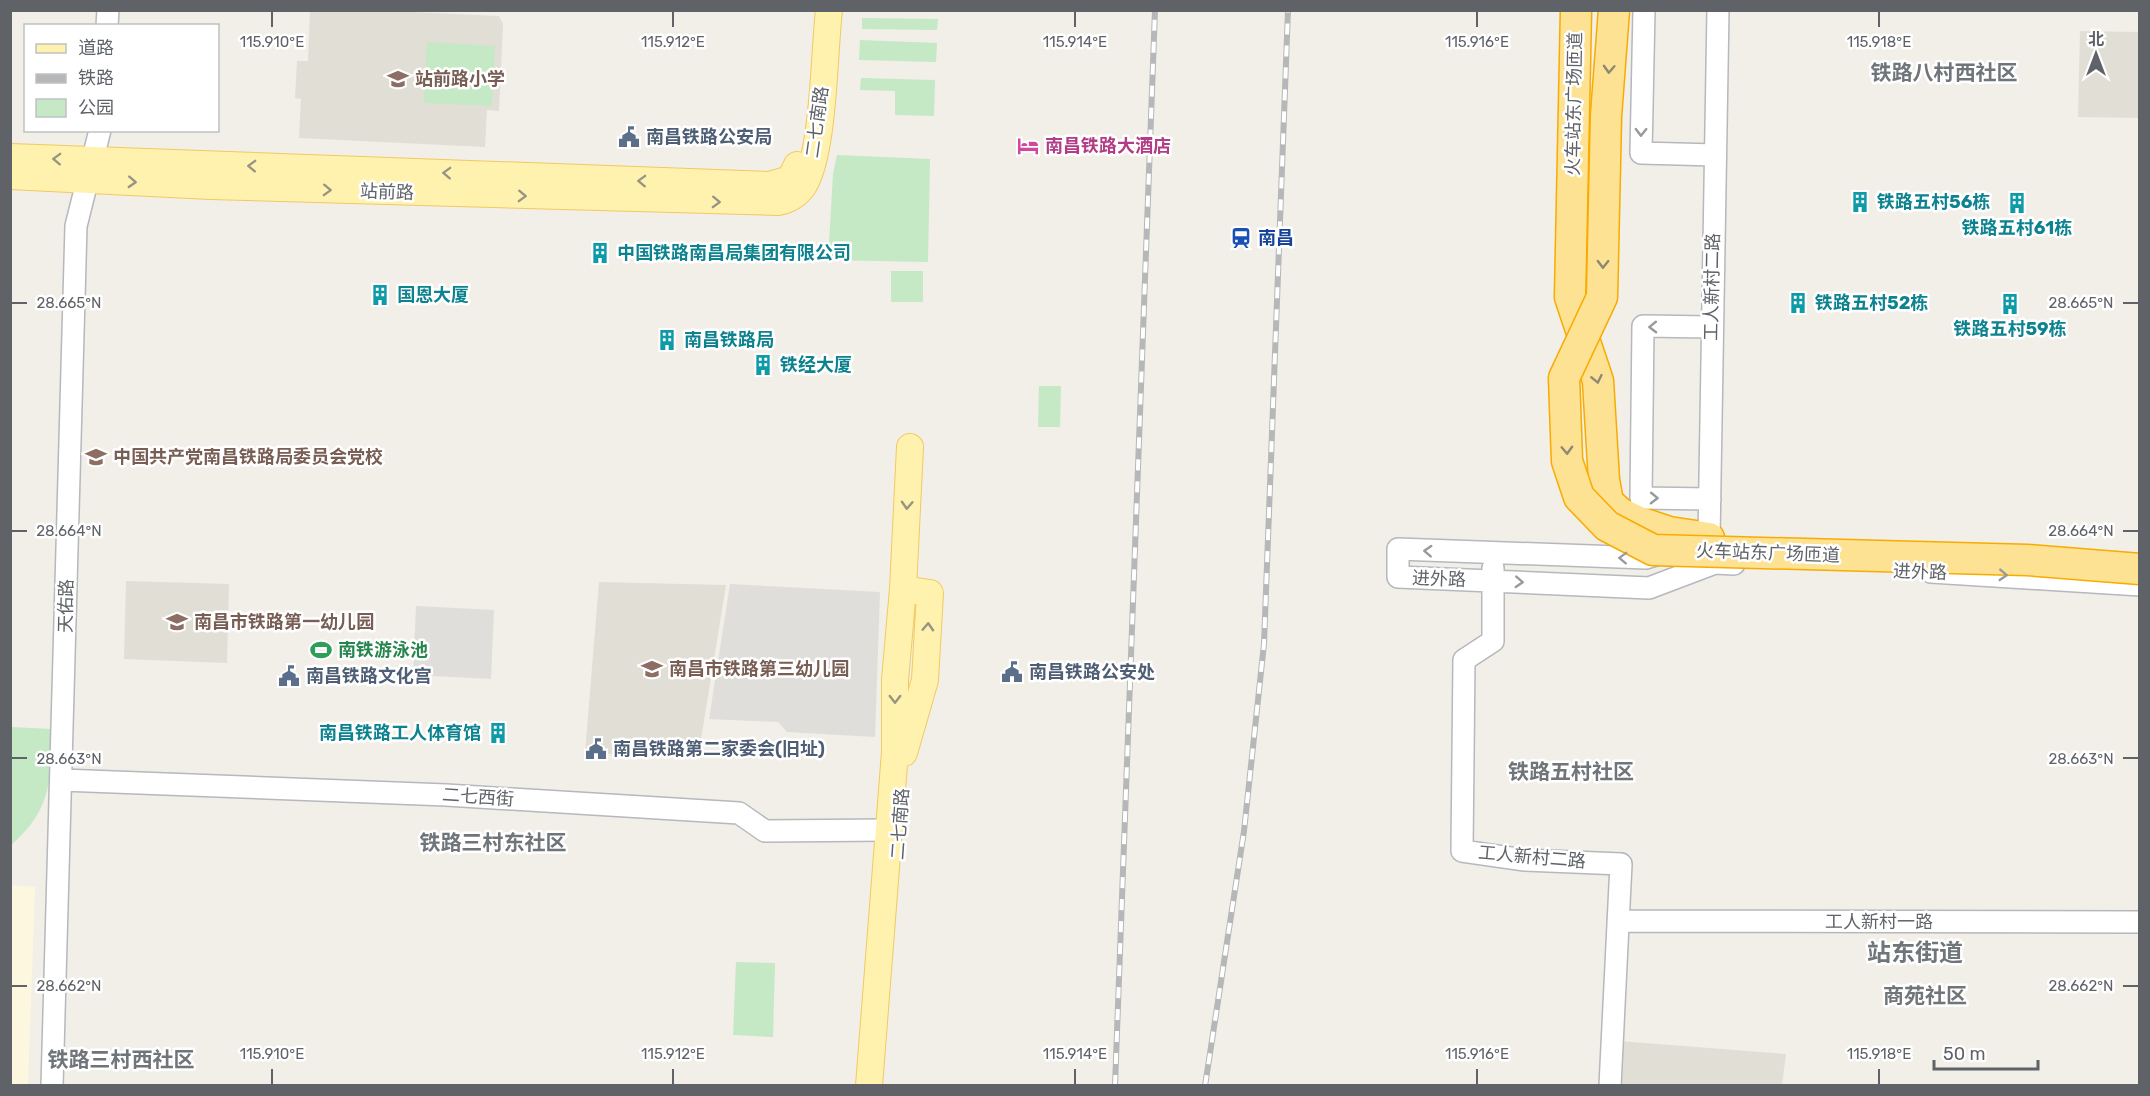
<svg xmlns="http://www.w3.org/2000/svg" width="2150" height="1096" viewBox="0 0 2150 1096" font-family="Rubik,'Noto Sans SC',sans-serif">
	<rect width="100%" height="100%" fill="#f1efe8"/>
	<path fill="#fef7e0" d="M11,885L35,887L28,1085H11Z"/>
	<path fill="#e0deda" d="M730,584L880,592L875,737L787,732L778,722L709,719Z
		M416,606L494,610L491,679L413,675Z"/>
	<path fill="#e1ded6" d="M310,11H389L499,16L503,24L499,111L487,110L485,147L299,138L301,99L295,98L297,61H308Z
		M2080,31L2139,32V118L2078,117Z
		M126,581L229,584L227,663L124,659Z
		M599,582L726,585L698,758L585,753Z
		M1619,1041L1786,1054L1782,1085L1618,1086Z"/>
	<path fill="#c5e8c5" d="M862,18L938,19L937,30L862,29Z
		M860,40L937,43L936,62L859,60Z
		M427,42L495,46L492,106L424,103Z
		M861,78L935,80L934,116L895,115V91L860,90Z
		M837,155L930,159L928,262L828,260L833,174Z
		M891,271H923V302H891Z
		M1039,386H1061L1060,427H1038Z
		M11,727L52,729C52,778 51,811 11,845Z
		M736,962L775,963L773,1037L733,1035Z"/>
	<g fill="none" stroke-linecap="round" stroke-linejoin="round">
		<defs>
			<path id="minor" d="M1644,10L1641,153L1715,155
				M107,26L108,10
				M1710,499L1641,498L1643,326L1711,327
				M1712,551L1709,538L1718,10
				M1662,553L1646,558L1398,549V577L1649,588L1715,563L1734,564
				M1493,568V641L1464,660L1462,851L1525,860L1621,864L1610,1086
				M1931,572L2140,585
				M62,780L446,795L739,813L765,831L889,830
				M1618,921L2140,922
				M52,1086L76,226L100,130"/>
			<path id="major" d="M10,157L770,185L790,179L797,165
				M10,176L211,186L778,202C789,200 798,194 804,185C824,152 824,52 829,10
				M903,589L930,593L925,680L904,753
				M869,1086L895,752V680L903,589L910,447"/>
			<path id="highway" d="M1576,10L1570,297L1598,381L1604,480L1608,502L1620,513L1639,522L1669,532L1709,538"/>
		</defs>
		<use href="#minor" stroke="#b5b8bc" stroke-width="24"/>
		<use href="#major" stroke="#f2c960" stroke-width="28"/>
		<use href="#highway" stroke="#f9ab00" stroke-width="33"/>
		<use href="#minor" stroke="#fff" stroke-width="21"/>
		<use href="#major" stroke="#fff2af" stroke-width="26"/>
		<use href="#highway" stroke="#fde293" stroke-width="30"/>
		<defs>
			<path id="rail" d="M1115,1086L1155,10
				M1205,1086L1244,831L1264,644L1288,10"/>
		</defs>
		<use href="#rail" stroke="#b6b7b8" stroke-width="6"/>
		<use href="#rail" stroke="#fff" stroke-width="4" stroke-dasharray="11" stroke-linecap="butt"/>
		<defs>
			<path id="highway-bridge" d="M1614,10L1606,116L1602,297L1564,378L1567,461L1579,497L1607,526L1653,550L2027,560L2140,569"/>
		</defs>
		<use href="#highway-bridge" stroke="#f9ab00" stroke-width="33" stroke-linecap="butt"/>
		<use href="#highway-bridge" stroke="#fde293" stroke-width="30"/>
	</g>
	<defs><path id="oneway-chevron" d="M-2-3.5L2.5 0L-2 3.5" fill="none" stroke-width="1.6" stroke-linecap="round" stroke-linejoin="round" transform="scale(1.5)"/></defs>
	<g stroke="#8e8975">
		<use href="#oneway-chevron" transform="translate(1609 69) rotate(93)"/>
		<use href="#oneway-chevron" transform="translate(1603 264) rotate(91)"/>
		<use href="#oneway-chevron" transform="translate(1597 379) rotate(78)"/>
		<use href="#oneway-chevron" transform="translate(1567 450) rotate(88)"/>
	</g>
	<g stroke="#979a9d">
		<use href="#oneway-chevron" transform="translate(1641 132) rotate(91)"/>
		<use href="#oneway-chevron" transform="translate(1653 327) rotate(179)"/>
		<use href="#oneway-chevron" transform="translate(1654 498) rotate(1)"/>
		<use href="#oneway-chevron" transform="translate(1428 551) rotate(-177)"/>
		<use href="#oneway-chevron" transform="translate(1623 558) rotate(-178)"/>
		<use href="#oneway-chevron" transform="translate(2003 575) rotate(3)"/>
		<use href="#oneway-chevron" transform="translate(1519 582) rotate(3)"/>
	</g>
	<g stroke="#979581">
		<use href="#oneway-chevron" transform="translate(57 159) rotate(-178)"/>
		<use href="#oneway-chevron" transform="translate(252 166) rotate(-178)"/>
		<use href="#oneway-chevron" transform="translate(447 173) rotate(-178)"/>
		<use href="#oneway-chevron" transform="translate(642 181) rotate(-178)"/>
		<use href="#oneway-chevron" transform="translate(132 182) rotate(3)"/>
		<use href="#oneway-chevron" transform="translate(327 190) rotate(2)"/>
		<use href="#oneway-chevron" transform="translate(522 196) rotate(2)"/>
		<use href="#oneway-chevron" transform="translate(716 202) rotate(2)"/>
		<use href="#oneway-chevron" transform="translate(907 505) rotate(93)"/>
		<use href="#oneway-chevron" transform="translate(928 627) rotate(-87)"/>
		<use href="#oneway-chevron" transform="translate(895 699) rotate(90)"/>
	</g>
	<path fill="none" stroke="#5f6368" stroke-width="2" d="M272,12V27M673,12V27M1075,12V27M1477,12V27M1879,12V27M12,303H27M2123,303H2138M12,531H27M2123,531H2138M12,758H27M2123,758H2138M12,986H27M2123,986H2138M272,1069V1084M673,1069V1084M1075,1069V1084M1477,1069V1084M1879,1069V1084"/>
	<defs>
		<symbol id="school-bare" viewBox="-9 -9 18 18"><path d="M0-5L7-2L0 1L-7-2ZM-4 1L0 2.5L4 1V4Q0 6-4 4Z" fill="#8d6e63" stroke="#fff" stroke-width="2.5" paint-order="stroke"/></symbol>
		<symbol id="civic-bare" viewBox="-9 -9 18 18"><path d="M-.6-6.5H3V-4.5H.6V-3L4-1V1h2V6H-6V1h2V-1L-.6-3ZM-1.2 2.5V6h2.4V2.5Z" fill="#5c6f8a" stroke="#fff" stroke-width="2.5" paint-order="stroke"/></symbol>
		<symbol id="hotel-bare" viewBox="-9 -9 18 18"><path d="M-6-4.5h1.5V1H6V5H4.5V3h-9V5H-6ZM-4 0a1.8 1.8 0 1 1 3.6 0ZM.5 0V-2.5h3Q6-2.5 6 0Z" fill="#d1479c" stroke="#fff" stroke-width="2.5" paint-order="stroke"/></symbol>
		<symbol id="building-bare" viewBox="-9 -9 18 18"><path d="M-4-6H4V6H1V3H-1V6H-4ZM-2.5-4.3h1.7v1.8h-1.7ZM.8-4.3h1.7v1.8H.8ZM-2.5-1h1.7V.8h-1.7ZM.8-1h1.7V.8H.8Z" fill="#0f9aa8" stroke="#fff" stroke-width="2.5" paint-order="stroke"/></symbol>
		<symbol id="station-bare" viewBox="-9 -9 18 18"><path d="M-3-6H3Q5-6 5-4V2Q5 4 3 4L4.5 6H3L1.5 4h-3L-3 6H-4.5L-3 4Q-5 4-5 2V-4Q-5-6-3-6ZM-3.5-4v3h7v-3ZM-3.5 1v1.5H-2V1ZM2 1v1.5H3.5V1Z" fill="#1a4fb4" stroke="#fff" stroke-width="2.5" paint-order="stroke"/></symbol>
		<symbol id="university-bare" viewBox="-9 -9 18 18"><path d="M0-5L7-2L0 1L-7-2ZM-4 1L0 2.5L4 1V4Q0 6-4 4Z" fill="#8d6e63" stroke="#fff" stroke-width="2.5" paint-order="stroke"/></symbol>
		<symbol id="stadium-bare" viewBox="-9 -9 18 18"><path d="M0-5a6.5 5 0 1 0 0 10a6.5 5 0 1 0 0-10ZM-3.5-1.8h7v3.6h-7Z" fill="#2e9e5b" stroke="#fff" stroke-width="2.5" paint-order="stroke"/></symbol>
	</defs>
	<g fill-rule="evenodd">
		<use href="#school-bare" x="383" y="64" width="30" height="30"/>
		<use href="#civic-bare" x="614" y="122" width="30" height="30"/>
		<use href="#hotel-bare" x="1013" y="131" width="30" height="30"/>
		<use href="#building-bare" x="1845" y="187" width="30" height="30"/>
		<use href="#building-bare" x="2002" y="188" width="30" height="30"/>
		<use href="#station-bare" x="1226" y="223" width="30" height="30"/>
		<use href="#building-bare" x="585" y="238" width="30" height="30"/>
		<use href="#building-bare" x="365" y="280" width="30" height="30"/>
		<use href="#building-bare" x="1783" y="288" width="30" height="30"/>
		<use href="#building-bare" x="1995" y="289" width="30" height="30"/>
		<use href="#building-bare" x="652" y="325" width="30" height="30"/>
		<use href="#building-bare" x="748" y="350" width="30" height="30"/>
		<use href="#university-bare" x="81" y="442" width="30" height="30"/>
		<use href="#school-bare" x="162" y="607" width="30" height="30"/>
		<use href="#stadium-bare" x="306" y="635" width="30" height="30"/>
		<use href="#school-bare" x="637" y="654" width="30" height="30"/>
		<use href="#civic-bare" x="997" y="657" width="30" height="30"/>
		<use href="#civic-bare" x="274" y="661" width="30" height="30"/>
		<use href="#building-bare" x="483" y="718" width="30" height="30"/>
		<use href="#civic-bare" x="581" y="734" width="30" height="30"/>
	</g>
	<g text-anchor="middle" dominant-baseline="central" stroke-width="5" stroke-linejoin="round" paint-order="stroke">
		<g font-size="18" font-weight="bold" fill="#785e54" stroke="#fff" text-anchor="start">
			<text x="415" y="79">站前路小学</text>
			<text x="113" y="457">中国共产党南昌铁路局委员会党校</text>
			<text x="194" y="622">南昌市铁路第一幼儿园</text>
			<text x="669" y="669">南昌市铁路第三幼儿园</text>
		</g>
		<g font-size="18" fill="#5f6368" stroke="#fff">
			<text transform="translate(1574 104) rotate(-89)">火车站东广场匝道</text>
			<text transform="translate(817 122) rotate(-82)">二七南路</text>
			<text transform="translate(387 192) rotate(2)">站前路</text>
			<text transform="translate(1712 287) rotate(-89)">工人新村二路</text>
			<text transform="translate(1768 553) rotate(2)">火车站东广场匝道</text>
			<text transform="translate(1920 572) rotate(2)">进外路</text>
			<text transform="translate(1439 579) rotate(2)">进外路</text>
			<text transform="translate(66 606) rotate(-89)">天佑路</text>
			<text transform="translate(478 797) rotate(4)">二七西街</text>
			<text transform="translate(900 824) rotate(-86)">二七南路</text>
			<text transform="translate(1532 857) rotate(5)">工人新村二路</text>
			<text x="1879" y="922">工人新村一路</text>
		</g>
		<g font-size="18" font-weight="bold" fill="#4e5e75" stroke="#fff" text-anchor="start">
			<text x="646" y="137">南昌铁路公安局</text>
			<text x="1029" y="672">南昌铁路公安处</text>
			<text x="306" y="676">南昌铁路文化宫</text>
			<text x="613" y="749">南昌铁路第二家委会(旧址)</text>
		</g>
		<g font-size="18" font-weight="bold" fill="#b23c85" stroke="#fff" text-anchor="start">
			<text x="1045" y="146">南昌铁路大酒店</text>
		</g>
		<g font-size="18" font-weight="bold" fill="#0d838f" stroke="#fff" text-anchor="start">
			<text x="1877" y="202">铁路五村56栋</text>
			<text x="2017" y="228" text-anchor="middle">铁路五村61栋</text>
			<text x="617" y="253">中国铁路南昌局集团有限公司</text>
			<text x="397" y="295">国恩大厦</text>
			<text x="1815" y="303">铁路五村52栋</text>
			<text x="2010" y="329" text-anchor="middle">铁路五村59栋</text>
			<text x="684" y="340">南昌铁路局</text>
			<text x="780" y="365">铁经大厦</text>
			<text x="481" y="733" text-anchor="end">南昌铁路工人体育馆</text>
		</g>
		<g font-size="18" font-weight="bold" fill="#164399" stroke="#fff" text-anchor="start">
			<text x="1258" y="238">南昌</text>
		</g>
		<g font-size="18" font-weight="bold" fill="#27864d" stroke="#fff" text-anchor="start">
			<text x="338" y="650">南铁游泳池</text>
		</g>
		<g font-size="21" font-weight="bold" fill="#70757a" stroke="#fff">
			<text x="1944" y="72">铁路八村西社区</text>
			<text x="1571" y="771">铁路五村社区</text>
			<text x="493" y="842">铁路三村东社区</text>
			<text x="1925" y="995">商苑社区</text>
			<text x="121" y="1059">铁路三村西社区</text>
		</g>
		<g font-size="24" font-weight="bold" fill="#70757a" stroke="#fff">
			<text x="1915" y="953">站东街道</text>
		</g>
	</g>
	<g font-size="15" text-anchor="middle" fill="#5f6368" stroke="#fff" stroke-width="5" stroke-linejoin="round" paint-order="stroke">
		<text x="272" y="47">115.910°E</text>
		<text x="673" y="47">115.912°E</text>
		<text x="1075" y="47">115.914°E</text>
		<text x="1477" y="47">115.916°E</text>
		<text x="1879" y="47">115.918°E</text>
		<text x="69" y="308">28.665°N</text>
		<text x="2081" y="308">28.665°N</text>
		<text x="69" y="536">28.664°N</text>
		<text x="2081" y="536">28.664°N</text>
		<text x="69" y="764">28.663°N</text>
		<text x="2081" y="764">28.663°N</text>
		<text x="69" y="991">28.662°N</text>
		<text x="2081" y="991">28.662°N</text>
		<text x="272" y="1059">115.910°E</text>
		<text x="673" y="1059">115.912°E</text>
		<text x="1075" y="1059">115.914°E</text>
		<text x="1477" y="1059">115.916°E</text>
		<text x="1879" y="1059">115.918°E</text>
	</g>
	<rect width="2150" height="1096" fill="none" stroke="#5f6368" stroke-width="24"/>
	<rect x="24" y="24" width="195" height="108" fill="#ffffff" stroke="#bfc1c3" stroke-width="1.5"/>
	<rect x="36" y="44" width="30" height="9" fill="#fff2af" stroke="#bfc1c3" stroke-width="1.5"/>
	<text x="78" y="54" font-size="18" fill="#5f6368">道路</text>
	<rect x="36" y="74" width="30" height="9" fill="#b6b7b8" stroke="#bfc1c3" stroke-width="1.5"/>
	<text x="78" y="84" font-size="18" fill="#5f6368">铁路</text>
	<rect x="36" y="99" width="30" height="18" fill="#c5e8c5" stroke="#bfc1c3" stroke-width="1.5"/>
	<text x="78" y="114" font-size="18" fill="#5f6368">公园</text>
	<g transform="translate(2096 54)" stroke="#ffffff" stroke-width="4.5" paint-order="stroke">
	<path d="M0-4.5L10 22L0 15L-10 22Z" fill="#5f6368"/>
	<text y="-9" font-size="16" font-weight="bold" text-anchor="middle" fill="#5f6368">北</text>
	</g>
	<path d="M1934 1060v9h104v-9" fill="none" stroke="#5f6368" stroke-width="3"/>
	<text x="1943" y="1060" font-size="18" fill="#5f6368" stroke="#ffffff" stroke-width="4.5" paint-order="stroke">50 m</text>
</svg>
